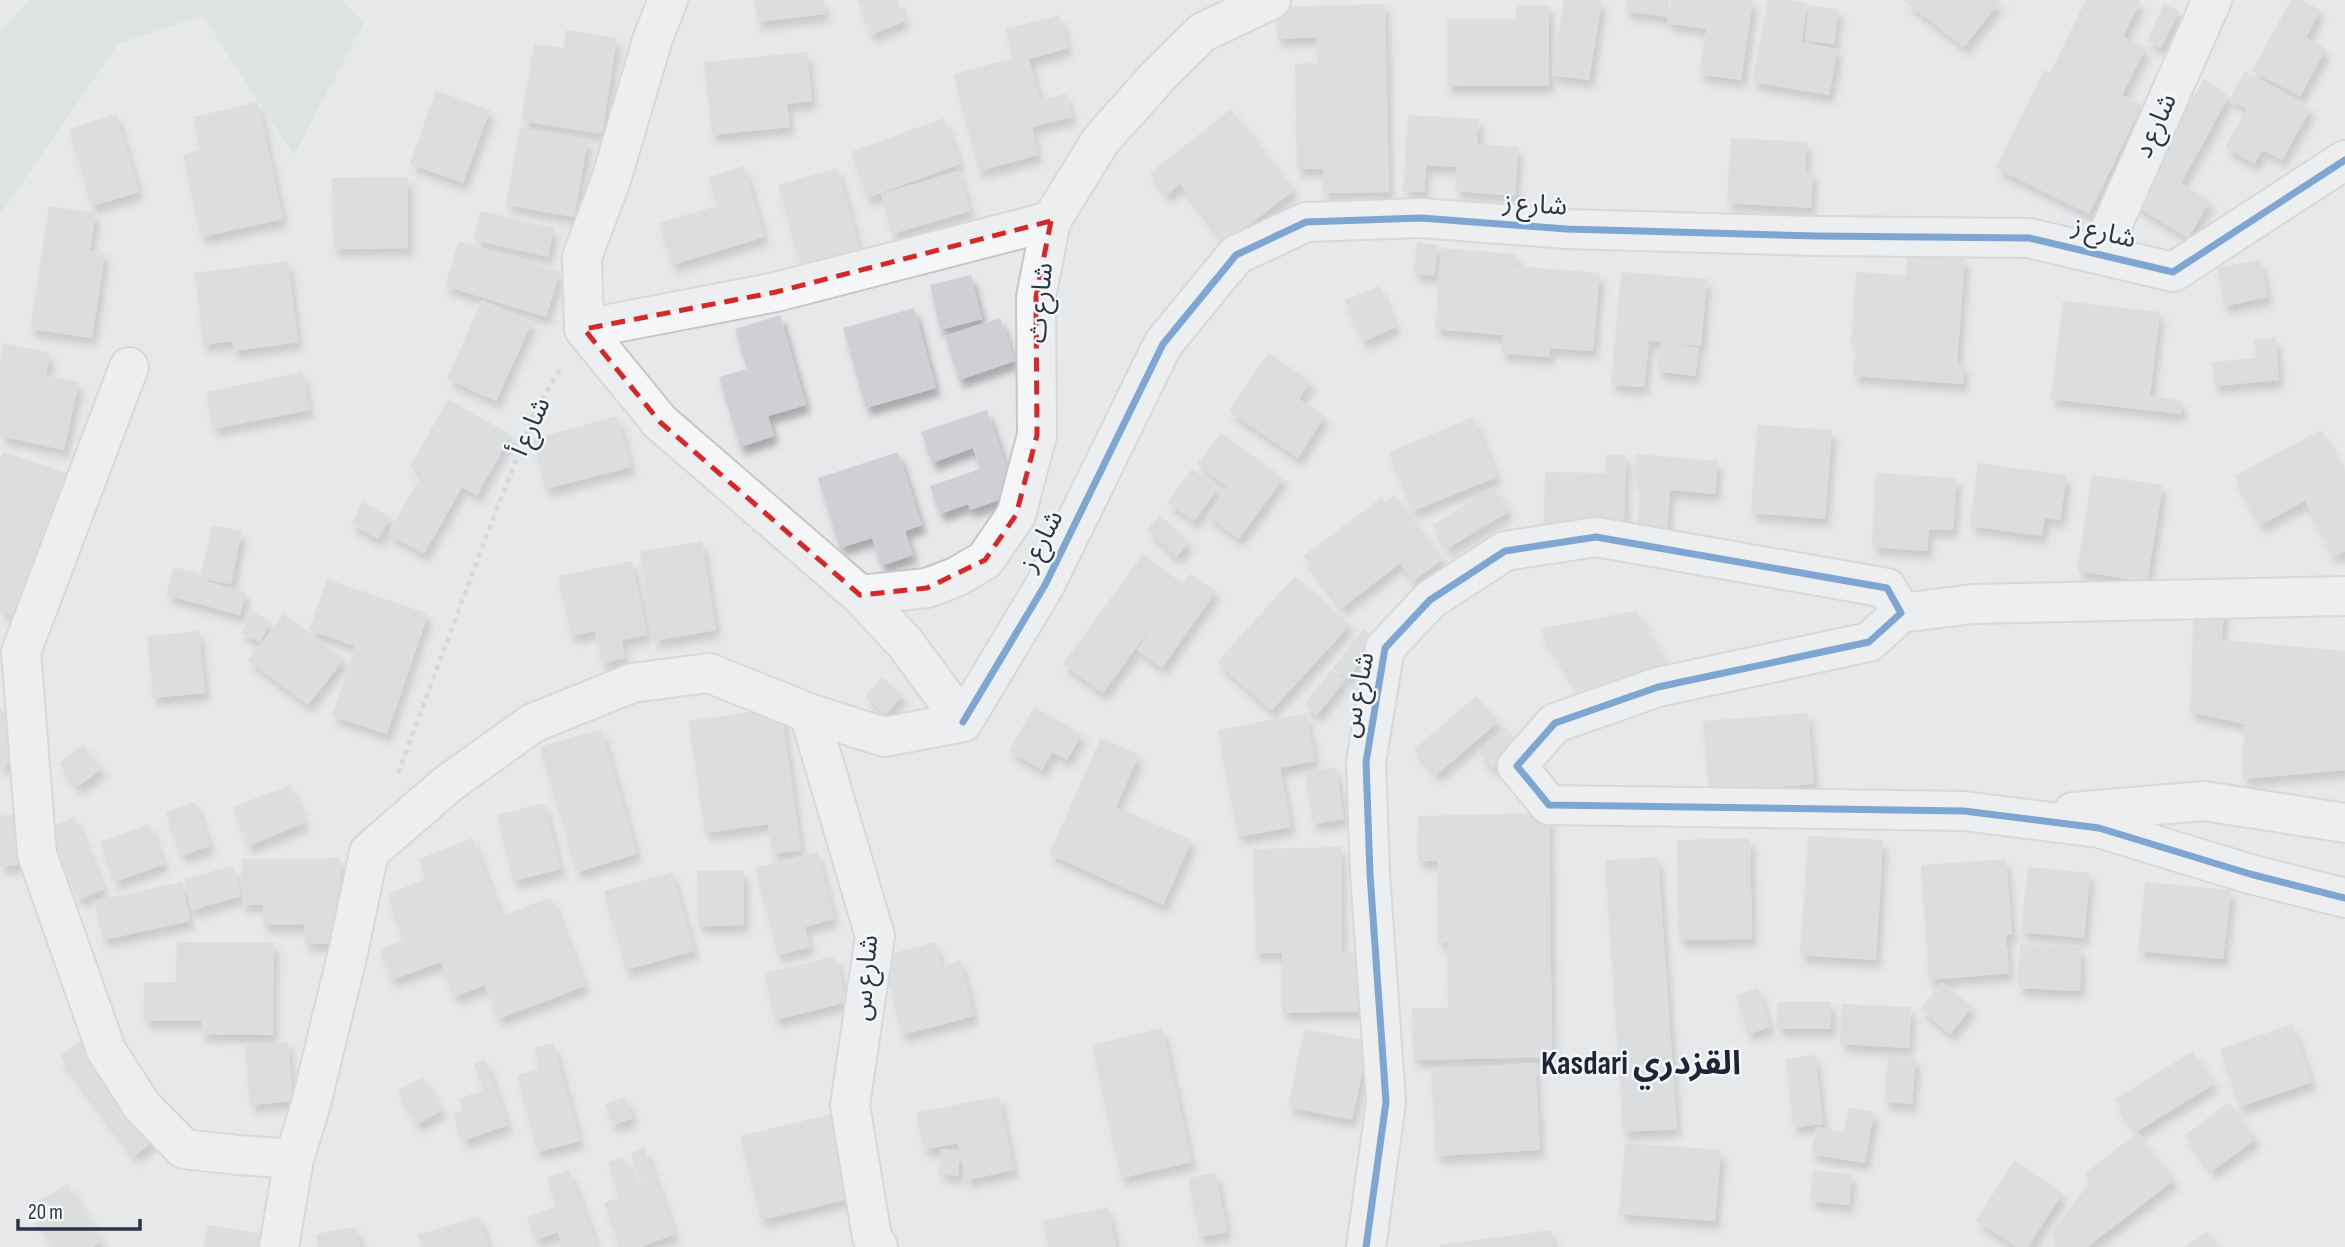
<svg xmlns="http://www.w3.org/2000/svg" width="2345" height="1247" viewBox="0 0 2345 1247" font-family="'Sofia Sans Condensed','Noto Sans Arabic',sans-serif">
	<defs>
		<filter id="shadow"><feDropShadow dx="4.5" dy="8" stdDeviation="3.5" flood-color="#0004"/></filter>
	</defs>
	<rect width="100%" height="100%" fill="#e6e8ea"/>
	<path fill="#d6ded6" d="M29,0H342L364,22L294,155L202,15L118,44L0,215V33Z"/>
	<path fill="#ced0d3" filter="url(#shadow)" d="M755,0H823L825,14L757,22Z
		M857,0H897L905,21L871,35Z
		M1564,0H1602L1589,80L1552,75Z
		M1627,0H1669V10L1671,0H1753L1741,80L1699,74L1706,29L1667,23L1668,17L1625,11Z
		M1768,0H1790L1808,3L1801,42L1838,49L1829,95L1752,82Z
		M1903,0H2001L1964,47Z
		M2086,0H2141L2123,37L2146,48L2122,95L2142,105L2089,214L1996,168L2044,70L2050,73Z
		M2291,0H2301L2320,10L2306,38L2326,49L2300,96L2252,71Z
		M1385,4L1389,192L1323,193V169H1297L1295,64L1317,63L1316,37L1277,39L1276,7Z
		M2164,4L2179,11L2161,48L2147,41Z
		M1516,5H1549V86H1447V19H1516Z
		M1809,6L1839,9L1834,44L1805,40Z
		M1059,15L1068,48L1029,59L1040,100L1066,94L1072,117L1032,127L1038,155L979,171L954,74L1013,58L1006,29Z
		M566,30L617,38L602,134L521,121L534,44L563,48Z
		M807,52L812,101L787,104L790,127L712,135L704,62Z
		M2245,71L2311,108L2282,160L2263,150L2254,164L2225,147L2247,109L2229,99Z
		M2204,79L2229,96L2181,183L2210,201L2188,238L2128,201Z
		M436,91L490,110L463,183L410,164Z
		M258,102L283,219L201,237L183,154L200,150L193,117Z
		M1231,109L1294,190L1226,243L1180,184L1167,195L1150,173Z
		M116,114L139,192L92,206L69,129Z
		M1408,115L1479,119L1477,144L1518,147L1515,196L1455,191L1457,167L1426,165L1424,192L1403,191Z
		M944,118L960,164L867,198L851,152Z
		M520,128L588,140L574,217L506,205Z
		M1731,138L1807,142L1805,171H1813L1811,208L1727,203Z
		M744,166L764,237L672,265L659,223L717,206L709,177Z
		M837,168L861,253L802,269L778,185Z
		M959,171L970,211L892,234L881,194Z
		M408,177V248L333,249L332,178Z
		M49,206L96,213L90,250L105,253L92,338L30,329Z
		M480,211L554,228L548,257L474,240Z
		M459,241L560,272L546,317L445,286Z
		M1417,242L1438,245L1434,276L1413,273Z
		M1442,248L1516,254L1515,266L1600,273L1593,351L1550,348L1549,357L1501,353L1503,335L1435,329Z
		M1907,254L1965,258L1957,363L1964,364L1963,384L1853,376L1856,342H1851L1856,272L1906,275Z
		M2260,260L2268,297L2224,306L2217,268Z
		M288,261L298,342L234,351L232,341L203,345L195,273Z
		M1621,272L1707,279L1701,346L1668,343L1699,348L1695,376L1657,371L1661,342L1649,341L1644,387L1611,385Z
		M971,275L982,319L940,330L930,285Z
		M1379,286L1396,327L1363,342L1345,300Z
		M482,300L532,322L496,401L447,379Z
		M2063,301L2160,312L2150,396L2182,401L2181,414L2051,399Z
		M914,308L936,388L866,408L843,328Z
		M780,315L806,405L768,416L774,436L740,447L719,377L747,369L735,329Z
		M1000,318L1015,361L959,380L945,336Z
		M2276,337L2279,380L2214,386L2212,362L2256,358L2254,340Z
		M4,343L50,353L46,375L79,382L64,450L0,436V359Z
		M1268,353L1311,381L1299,399L1325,416L1298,458L1229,411Z
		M302,372L310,410L213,429L206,392Z
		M448,399L511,435L477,495L462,487L424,554L388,534L422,474L410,467Z
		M987,410L1016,494L970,510L968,504L940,514L930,486L980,469L973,448L932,463L921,432Z
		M617,416L631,467L546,489L533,439Z
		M1473,417L1497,477L1413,511L1389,452Z
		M1757,425L1832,430L1825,519L1751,513Z
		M2321,430L2345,475V551L2334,557L2305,501L2260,525L2234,476Z
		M1221,433L1283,478L1239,539L1207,515L1228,487L1197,464Z
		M3,452L70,474L22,619L0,612V460Z
		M898,452L922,525L905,531L913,555L881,566L872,538L840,548L818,478Z
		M1636,454L1718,461L1715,494L1670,490L1667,529L1637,527L1641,483L1634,482Z
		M1606,455H1626L1624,524L1544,523L1545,472L1606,473Z
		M1978,463L2067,475L2060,520L2045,518L2042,536L1970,526Z
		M1192,469L1218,488L1194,521L1167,502Z
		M1876,473L1957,478L1953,530L1929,529L1927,551L1872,547Z
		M2092,475L2163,485L2147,582L2077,571Z
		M1494,487L1509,511L1447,549L1432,525Z
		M1394,495L1443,559L1413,581L1400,563L1342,608L1303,556L1382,497L1385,502Z
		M363,502L391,517L378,539L351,524Z
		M1160,515L1189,543L1176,557L1147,529Z
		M212,525L242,531L231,584L200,578Z
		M702,541L716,630L654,641L640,552Z
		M1143,554L1183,584L1190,574L1216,591L1162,668L1137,650L1160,615L1103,693L1063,664Z
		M632,561L647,635L622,640L625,658L602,663L595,631L571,636L558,576Z
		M174,567L200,574L198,579L246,592L240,615L166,595Z
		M1295,576L1350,625L1271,711L1217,662Z
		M327,579L428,614L387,734L332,716L355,646L309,630Z
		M2194,605L2224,606L2222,640L2345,651V770L2242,779L2244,724L2190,712Z
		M1636,611L1666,663L1582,696L1539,629Z
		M253,612L271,622L260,642L241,633Z
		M284,614L344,659L308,705L248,660Z
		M1363,629L1377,640L1347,679L1333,668Z
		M199,631L205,693L153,698L147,636Z
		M1332,670L1345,680L1317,715L1304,704Z
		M882,677L903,695L886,714L865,697Z
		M1476,696L1498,722L1436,775L1414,749Z
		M0,707L30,743L0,770Z
		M781,707L801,850L772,854L768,824L705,833L689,721Z
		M1034,707L1082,734L1067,760L1052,752L1042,770L1009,751Z
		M1306,713L1315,761L1280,768L1291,827L1238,837L1218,730Z
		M1808,713L1814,784L1709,792L1703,721Z
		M1506,728L1519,744L1492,769L1478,752Z
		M601,729L637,854L577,872L540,747Z
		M1101,738L1139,755L1116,807L1192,840L1163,905L1049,854Z
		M83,744L102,769L77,787L59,763Z
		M1336,767L1344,819L1313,824L1305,772Z
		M290,785L305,823L248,846L233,807Z
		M195,802L210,846L181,856L166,812Z
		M544,803L561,869L514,881L497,815Z
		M25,813L32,863L0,867V816Z
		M1549,813L1552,1057L1413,1060L1412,1008H1448L1447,942H1438L1437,861H1418V816Z
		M74,817L104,889L79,900L49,827Z
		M149,824L164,864L115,882L100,842Z
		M1808,836L1883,840L1876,960L1800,955Z
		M472,838L501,916L551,897L585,986L498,1019L485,985L454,997L441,962L391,980L380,949L404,940L387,894L426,879L419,859Z
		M1750,838L1752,939L1679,940L1677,840Z
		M1341,847L1342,952L1364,951L1365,1011L1282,1013V953H1255L1254,849Z
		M817,852L834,919L805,927L810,947L778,955L755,868Z
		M1658,857L1677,1129L1623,1132L1605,860Z
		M340,858L341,944H305L304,924L263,925V905H242V859Z
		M2006,859L2012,935H2006L2009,973L1929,980L1921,865Z
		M233,866L241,896L192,910L184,879Z
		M2028,867L2090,873L2084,938L2021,932Z
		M744,870V925L698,926L697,871Z
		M672,872L694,951L626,970L604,891Z
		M182,882L190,921L103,940L95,901Z
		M2145,882L2231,890L2223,959L2138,951Z
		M177,942H274L273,1035L201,1034V1021H144V982H176Z
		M935,942L941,966L960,960L974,1016L902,1035L883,956Z
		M2020,944L2081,947L2080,991L2018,988Z
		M835,956L847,1002L775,1020L764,973Z
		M1942,982L1972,1007L1950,1034L1920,1009Z
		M1758,988L1770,1027L1748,1034L1736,995Z
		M1777,1002H1831V1029H1777Z
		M1842,1004L1911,1007L1909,1048L1840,1044Z
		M2292,1024L2312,1082L2240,1107L2220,1049Z
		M1162,1028L1192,1162L1121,1178L1092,1045Z
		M1304,1029L1369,1041L1352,1120L1288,1107Z
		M88,1035L162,1134L134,1156L60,1056Z
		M288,1042L293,1101L250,1105L245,1046Z
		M553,1043L580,1141L537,1152L517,1075L540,1069L534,1048Z
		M2193,1051L2214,1084L2136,1132L2115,1099Z
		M1815,1055L1823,1124L1793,1127L1786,1059Z
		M1888,1056L1916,1058L1912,1104L1884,1102Z
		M485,1060L508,1125L463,1141L453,1114L463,1111L459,1099L484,1090L474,1064Z
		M1535,1063L1540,1150L1436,1156L1431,1070Z
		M423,1077L442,1110L417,1125L398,1090Z
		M999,1096L1014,1170L966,1180L958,1143L924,1150L916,1113Z
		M625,1097L633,1118L613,1125L605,1104Z
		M2229,1102L2256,1139L2212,1171L2185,1135Z
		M1848,1108L1874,1112L1865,1163L1811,1154L1816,1127L1844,1132Z
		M836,1113L857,1197L761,1220L740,1136Z
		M2137,1133L2174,1180L2087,1247H2061L2051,1233L2090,1182L2084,1174Z
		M1625,1143L1721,1150L1715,1221L1619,1214Z
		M644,1148L675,1234L640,1247H620L604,1203L620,1197L608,1162L623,1157L635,1188L642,1185L631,1152Z
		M941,1149L960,1151L958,1176L939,1174Z
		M2014,1161L2063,1193L2028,1247H2017L1976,1221Z
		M569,1170L597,1246L594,1247H563L558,1232L536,1240L527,1217L557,1206L547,1177Z
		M1813,1170L1852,1174L1849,1205L1810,1201Z
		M1216,1173L1227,1232L1199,1237L1188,1178Z
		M68,1184L102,1241L92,1247H54L29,1206Z
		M1108,1207L1116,1247H1048L1043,1221Z
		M479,1216L489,1247H422L418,1235Z
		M207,1225L282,1237L280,1247H204Z
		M356,1227L360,1247H319L316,1234Z
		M1551,1230L1553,1247H1440L1439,1245Z
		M2207,1231L2219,1247H2184Z"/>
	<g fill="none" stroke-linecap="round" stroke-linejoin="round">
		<defs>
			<path id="street" d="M2100,253L2212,0
				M584,329L776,292L1051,221
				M584,329L582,257L611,180L653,38L668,0
				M129,367L21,652L37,854L106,1050L142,1106L184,1149L238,1155L294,1159
				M860,595L927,588L956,577L985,560L1016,515L1037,435L1036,297L1051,221L1101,140L1161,73L1203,32L1271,0
				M1901,613L1973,604L2345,596
				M809,713L875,936L850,1105L872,1237L878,1247
				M963,722L1045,585L1163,344L1236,255L1306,222L1421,218L1567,229L1816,236L2029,238L2173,272L2345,160
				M2073,812L2204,801L2345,823
				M279,1247L294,1159L311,1104L348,952L369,852L449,783L533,723L632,683L709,673L809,713L884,737L963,722L905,643L860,595L660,422L584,329
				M1366,1247L1386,1102L1370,874L1366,762L1385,648L1430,600L1505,551L1596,537L1887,588L1901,613L1869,642L1658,687L1555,723L1517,766L1549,805L1964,811L2099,828L2250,874L2345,898"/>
		</defs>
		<use href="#street" stroke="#c4c6c8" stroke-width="42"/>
		<path stroke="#c5c6ca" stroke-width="4.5" stroke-dasharray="5 5" stroke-linecap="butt" d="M398,773L486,537L536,409L562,366"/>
		<use href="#street" stroke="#f5f6f7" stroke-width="38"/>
		<defs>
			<path id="cycleway" d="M963,722L1045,585L1163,344L1236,255L1306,222L1421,218L1567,229L1816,236L2029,238L2173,272L2345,160
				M1366,1247L1386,1102L1370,874L1366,762L1385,648L1430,600L1505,551L1596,537L1887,588L1901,613L1869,642L1658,687L1555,723L1517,766L1549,805L1964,811L2099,828L2250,874L2345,898"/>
		</defs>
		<use href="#cycleway" stroke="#f4f6f9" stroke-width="11"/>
		<use href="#cycleway" stroke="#0057b8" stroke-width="7"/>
	</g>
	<path d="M0 0H2345V1247H0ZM1051,221L1036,297L1037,435L1016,515L985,560L927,588L860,595L660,422L584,329L776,292Z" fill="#e6e8ea" fill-opacity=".55" fill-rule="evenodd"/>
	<path fill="none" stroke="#d62828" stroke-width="5" stroke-dasharray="14 9" stroke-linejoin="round" d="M1051,221L1036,297L1037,435L1016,515L985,560L927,588L860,595L660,422L584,329L776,292Z"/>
	<g text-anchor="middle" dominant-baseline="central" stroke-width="5" stroke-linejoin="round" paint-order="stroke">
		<g font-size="26" fill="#2b3445" stroke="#f4f6f9">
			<text transform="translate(2156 126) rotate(-66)">شارع ﺩ</text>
			<text transform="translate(1535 205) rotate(4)">شارع ﺯ</text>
			<text transform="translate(2104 233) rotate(13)">شارع ﺯ</text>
			<text transform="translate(1041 303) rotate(-85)">شارع ث</text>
			<text transform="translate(531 427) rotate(-66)">شارع أ</text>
			<text transform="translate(1042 541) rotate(-63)">شارع ﺯ</text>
			<text transform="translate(1358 695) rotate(-79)">شارع ﺱ</text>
			<text transform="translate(866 978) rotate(-85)">شارع ﺱ</text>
		</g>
		<g font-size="33" font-weight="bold" fill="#1d2536" stroke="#f4f6f9">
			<text x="1641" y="1064">Kasdari القزدري</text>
		</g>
	</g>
	<path d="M18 1219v10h122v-10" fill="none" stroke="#2b3445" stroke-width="3.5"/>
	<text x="28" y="1219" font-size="21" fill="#2b3445" stroke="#f4f6f9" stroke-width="5" paint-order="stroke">20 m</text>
</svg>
